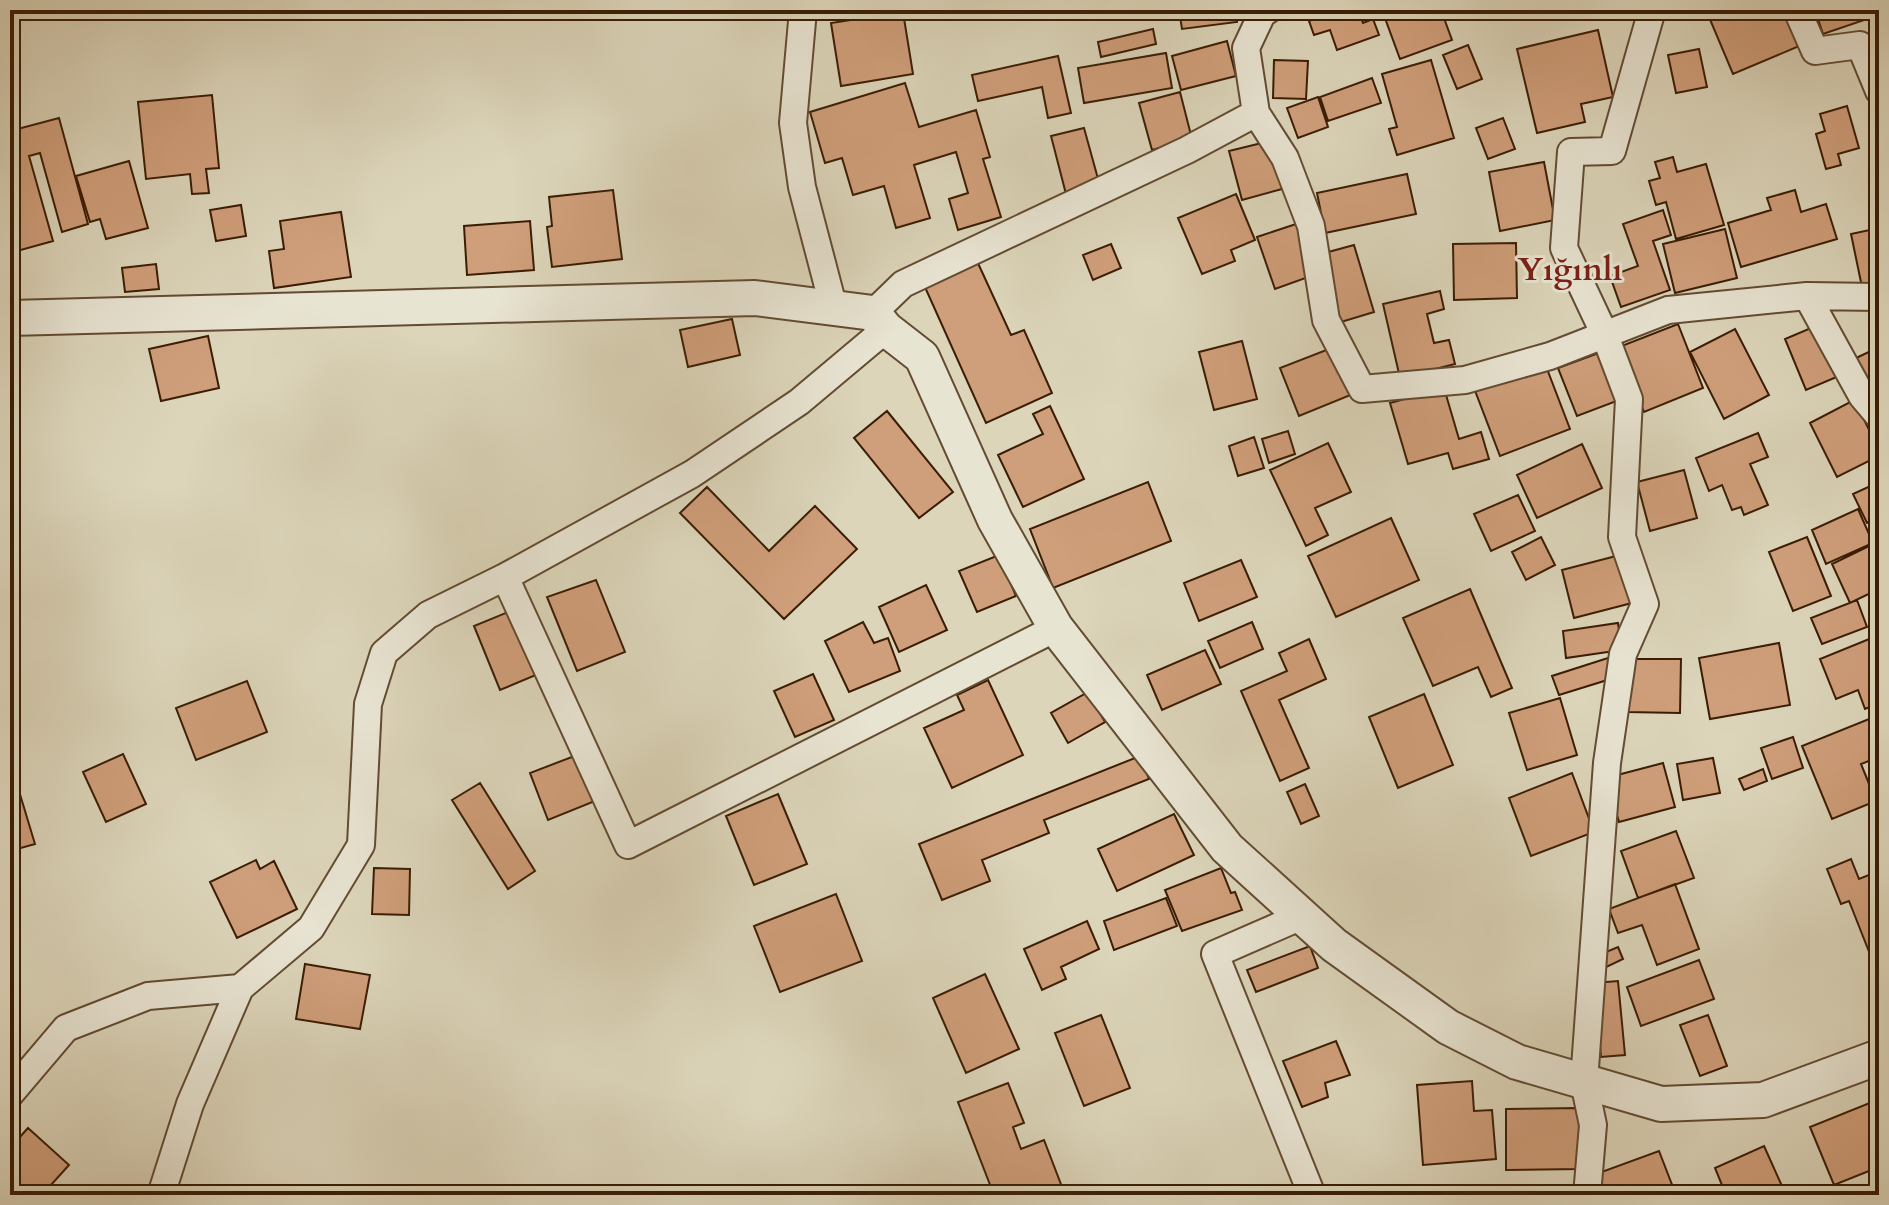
<svg xmlns="http://www.w3.org/2000/svg" width="1889" height="1205" viewBox="0 0 1889 1205" font-family="Cardo,serif">
	<rect width="100%" height="100%" fill="#dcd5ba"/>
	<filter id="stains"><feTurbulence type="fractalNoise" baseFrequency=".0025" numOctaves="4"/><feColorMatrix values="0 0 0 0 .2 0 0 0 0 .09 0 0 0 0 .02 0 0 0 .5 -.17"/></filter>
	<radialGradient id="worn" r=".72"><stop offset=".6" stop-color="#630" stop-opacity="0"/><stop offset="1" stop-color="#630" stop-opacity=".3"/></radialGradient>
	<path fill="#cf9e7a" stroke="#3b1d04" stroke-width="2" d="M1179,10H1236L1237,22L1182,29Z
		M1318,10H1358L1363,23L1373,19L1379,35L1337,50L1330,30L1314,35L1309,21L1320,17Z
		M1382,10H1441L1452,40L1400,59Z
		M1539,10H1581L1541,19Z
		M1706,10H1790L1804,44L1733,74Z
		M1815,10H1877L1879,15L1823,34Z
		M903,12L913,74L841,86L831,23Z
		M1153,29L1156,44L1101,57L1098,42Z
		M1598,30L1613,97L1581,104L1585,122L1537,133L1517,49Z
		M1227,41L1236,76L1181,90L1172,56Z
		M1468,45L1482,79L1457,89L1443,55Z
		M1699,49L1707,87L1676,93L1668,55Z
		M1166,53L1172,88L1084,103L1078,68Z
		M1058,56L1071,113L1048,118L1042,87L978,101L972,75Z
		M1274,60L1308,61L1306,99L1273,98Z
		M1431,60L1454,138L1397,155L1389,129L1397,127L1382,74Z
		M1372,78L1381,103L1328,121L1320,97Z
		M905,83L919,127L976,110L990,157L983,159L1001,217L958,230L949,199L968,193L956,152L914,165L930,218L896,228L884,186L853,195L842,158L825,163L810,112Z
		M1180,92L1192,139L1152,150L1139,103Z
		M212,95L219,168L206,169L209,193L192,194L190,174L146,179L138,102Z
		M1318,97L1328,127L1298,138L1287,108Z
		M1847,106L1859,148L1838,154L1841,165L1826,169L1816,134L1825,131L1820,114Z
		M59,118L88,224L62,232L40,153L29,156L53,241L10,253V131Z
		M1503,118L1515,149L1488,159L1476,128Z
		M1084,128L1100,186L1066,194L1051,136Z
		M1270,141L1282,189L1242,200L1229,151Z
		M1673,157L1677,172L1706,164L1724,225L1676,239L1666,202L1656,205L1649,181L1660,178L1655,162Z
		M129,161L148,228L106,239L100,219L90,222L76,176Z
		M1544,162L1555,220L1500,231L1489,172Z
		M1407,174L1416,214L1325,233L1317,193Z
		M613,190L622,259L552,267L547,227L552,226L549,197Z
		M1795,190L1801,212L1826,204L1837,239L1741,267L1728,223L1771,210L1767,198Z
		M1236,194L1255,240L1231,250L1235,261L1202,274L1178,218Z
		M241,205L246,236L216,241L210,210Z
		M1663,210L1671,235L1653,241L1670,290L1621,307L1610,276L1638,266L1623,224Z
		M341,212L351,277L274,288L269,251L284,249L280,221Z
		M530,221L534,270L467,275L464,226Z
		M1296,224L1314,275L1275,289L1257,237Z
		M1879,228V284L1862,287L1851,234Z
		M1725,229L1737,278L1675,293L1663,244Z
		M1516,243L1517,298L1454,300L1453,244Z
		M1111,244L1121,268L1093,280L1083,255Z
		M1354,245L1374,312L1341,322L1321,254Z
		M977,261L1011,335L1024,330L1052,393L986,423L924,285Z
		M156,264L159,289L125,292L122,268Z
		M1440,291L1444,309L1427,314L1434,343L1449,340L1455,364L1400,378L1383,304Z
		M732,319L740,355L688,367L680,330Z
		M1678,324L1703,388L1644,412L1619,347Z
		M1818,325L1839,376L1806,390L1785,339Z
		M1735,329L1769,395L1724,419L1690,352Z
		M208,336L219,388L161,401L149,349Z
		M1242,341L1257,399L1214,410L1199,352Z
		M1334,347L1353,394L1299,416L1280,368Z
		M1879,347V403L1854,359Z
		M1604,351L1622,399L1577,416L1558,368Z
		M1544,361L1570,429L1500,456L1474,388Z
		M1444,388L1459,439L1481,432L1489,459L1453,469L1448,453L1408,464L1390,403Z
		M1854,400L1879,449V456L1837,477L1810,423Z
		M1050,406L1084,479L1023,507L998,455L1043,434L1033,414Z
		M887,411L953,492L919,518L854,438Z
		M1288,431L1295,454L1269,463L1262,439Z
		M1758,433L1768,457L1750,464L1768,505L1744,515L1741,507L1732,510L1722,485L1709,491L1696,458Z
		M1254,437L1264,468L1238,476L1229,446Z
		M1328,443L1351,492L1315,508L1328,535L1306,546L1270,470Z
		M1582,444L1602,488L1537,518L1517,475Z
		M1684,470L1697,518L1650,531L1637,482Z
		M1148,482L1171,541L1053,588L1030,529Z
		M1879,482V517L1867,523L1853,494Z
		M707,487L769,551L815,506L857,549L784,619L680,513Z
		M1518,495L1535,531L1491,551L1474,514Z
		M1858,509L1873,543L1826,564L1812,530Z
		M1391,518L1419,580L1336,617L1308,556Z
		M1541,537L1555,565L1526,580L1512,552Z
		M1807,537L1831,596L1793,611L1769,552Z
		M1869,546L1879,569V589L1850,603L1832,564Z
		M999,555L1016,596L977,612L959,571Z
		M1620,555L1632,603L1574,618L1562,570Z
		M1241,560L1257,597L1199,621L1184,583Z
		M596,580L625,652L577,671L547,597Z
		M926,585L947,630L899,652L879,607Z
		M1470,589L1512,688L1491,697L1478,667L1433,686L1403,618Z
		M1857,600L1867,627L1822,644L1811,618Z
		M518,608L543,672L500,690L474,626Z
		M863,622L874,643L888,638L900,671L849,692L825,641Z
		M1252,622L1263,649L1220,668L1208,641Z
		M1618,623L1622,650L1566,658L1563,631Z
		M1879,635V703L1865,709L1858,690L1836,699L1820,659Z
		M1309,639L1326,679L1279,700L1309,768L1280,781L1241,691L1287,671L1279,653Z
		M1779,643L1790,705L1710,719L1699,658Z
		M1205,650L1221,684L1162,710L1147,675Z
		M1611,657L1617,677L1559,695L1552,676Z
		M1627,659H1681L1680,713L1627,712Z
		M813,674L834,720L795,737L774,691Z
		M988,680L1023,755L952,788L924,728L964,710L957,695Z
		M247,681L267,732L196,760L176,708Z
		M1088,692L1105,722L1068,743L1051,713Z
		M1424,694L1453,765L1398,788L1369,717Z
		M1560,698L1577,755L1527,770L1509,713Z
		M1869,719L1879,743V757L1861,764L1876,801L1832,819L1802,746Z
		M1793,737L1803,768L1772,779L1761,748Z
		M123,754L146,804L106,822L83,772Z
		M577,755L595,801L548,820L530,773Z
		M1140,756L1149,779L1044,820L1049,833L982,860L990,881L942,900L919,844Z
		M1713,758L1720,793L1683,800L1677,764Z
		M1663,763L1675,807L1619,822L1606,778Z
		M1763,769L1767,781L1744,790L1739,779Z
		M1572,773L1594,832L1531,856L1509,798Z
		M480,783L535,871L508,889L452,800Z
		M1305,784L1319,816L1301,824L1287,792Z
		M19,791L35,844L10,851V794Z
		M778,794L807,864L754,885L726,816Z
		M1174,814L1194,855L1117,891L1098,849Z
		M1676,831L1694,878L1638,898L1621,851Z
		M1851,859L1859,879L1879,871V977L1849,901L1841,904L1827,869Z
		M256,860L260,869L274,861L297,909L237,938L210,882Z
		M374,868L410,869L409,915L372,914Z
		M1221,868L1231,893L1235,892L1242,910L1182,931L1165,890Z
		M1675,884L1699,949L1657,965L1642,925L1618,933L1609,909Z
		M836,894L862,961L780,992L754,926Z
		M1166,898L1177,926L1114,950L1104,921Z
		M1087,921L1099,949L1061,967L1066,979L1042,990L1024,949Z
		M1310,946L1318,968L1256,992L1247,970Z
		M1618,947L1623,959L1600,970L1594,957Z
		M1699,960L1714,999L1641,1026L1627,987Z
		M305,964L370,975L360,1029L296,1019Z
		M985,974L1019,1049L966,1073L933,998Z
		M1618,981L1625,1055L1601,1057L1594,983Z
		M1101,1015L1130,1088L1084,1106L1055,1033Z
		M1708,1015L1727,1066L1700,1076L1680,1025Z
		M1336,1041L1350,1075L1325,1083L1328,1097L1302,1107L1283,1061Z
		M1472,1081L1474,1111L1492,1110L1496,1159L1423,1165L1417,1085Z
		M1008,1083L1024,1123L1013,1127L1021,1149L1044,1140L1062,1187L1041,1195H994L958,1102Z
		M1872,1102L1879,1120V1167L1834,1185L1810,1127Z
		M1579,1108L1580,1169L1506,1170V1109Z
		M28,1128L69,1165L42,1195H19L10,1187V1148Z
		M1764,1146L1786,1195H1726L1715,1168Z
		M1659,1151L1676,1195H1604L1596,1174Z"/>
	<g fill="none" stroke-linecap="round" stroke-linejoin="round">
		<defs>
			<path id="minor" d="M803,10L793,123L802,187L834,309
				M1797,10L1815,51L1860,45L1879,91
				M1256,113L1285,158L1311,226L1326,320L1362,389L1465,380L1550,356L1668,310L1807,296L1879,297
				M1807,296L1862,396L1879,416
				M873,313L903,284L1187,150L1256,113L1246,48L1262,14L1268,10
				M505,577L628,845L1056,628
				M1302,916L1215,954L1312,1195
				M10,1094L66,1028L148,996L240,988
				M161,1195L190,1104L240,988L311,928L361,845L368,704L384,653L428,615L505,577L692,474L799,402L886,329
				M1587,1195L1593,1125L1584,1082L1607,763L1623,654L1645,604L1622,537L1629,399L1604,333L1564,248L1571,152L1612,151L1652,10"/>
			<path id="tertiary" d="M10,318L755,298L873,313L886,329L922,357L995,520L1056,628L1227,848L1334,945L1448,1027L1517,1062L1661,1104L1763,1100L1879,1057"/>
		</defs>
		<use href="#minor" stroke="#634b32" stroke-width="30"/>
		<use href="#tertiary" stroke="#634b32" stroke-width="38"/>
		<use href="#minor" stroke="#e8e4d2" stroke-width="26"/>
		<use href="#tertiary" stroke="#e8e4d2" stroke-width="34"/>
	</g>
	<g text-anchor="middle" dominant-baseline="central" stroke-width="6" stroke-linejoin="round" paint-order="stroke">
		<g font-size="32" font-weight="bold" fill="#7a1f14" stroke="#e8e4d2">
			<text x="1570" y="270">Yığınlı</text>
		</g>
	</g>
	<rect width="1889" height="1205" fill="none" stroke="#dcd5ba" stroke-width="40"/>
	<rect x="12" y="12" width="1865" height="1181" fill="none" stroke="#3b1d04" stroke-width="4"/>
	<rect x="20" y="20" width="1849" height="1165" fill="none" stroke="#3b1d04" stroke-width="2"/>
	<rect width="100%" height="100%" filter="url(#stains)"/>
	<rect width="100%" height="100%" fill="url(#worn)"/>
</svg>
